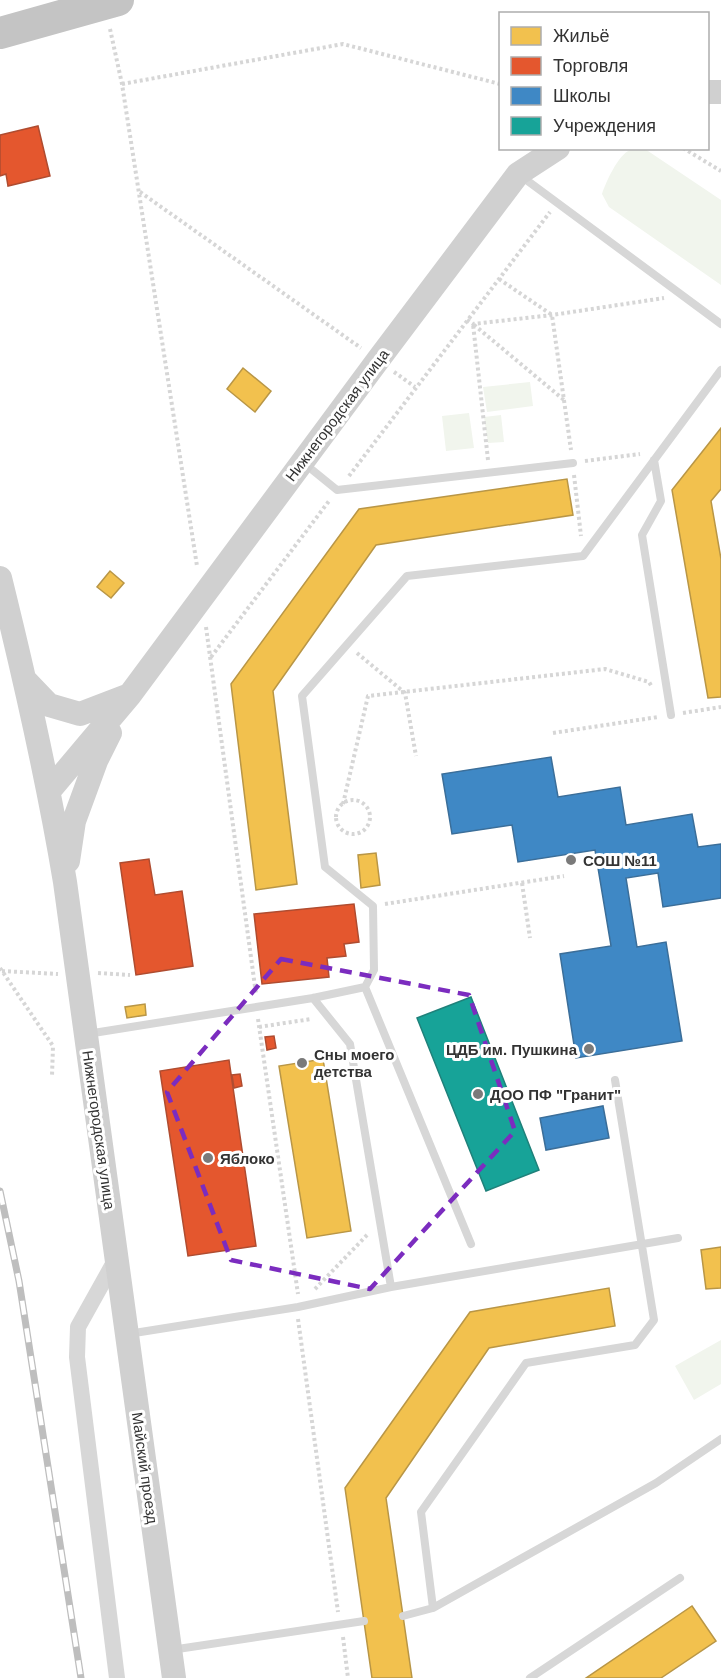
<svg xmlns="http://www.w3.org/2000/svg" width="721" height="1678" viewBox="0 0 721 1678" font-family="Helvetica,sans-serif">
	<rect width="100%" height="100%" fill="#fff"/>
	<path fill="#f1f5ed" d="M645,149L721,200V285L609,207L602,194C606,182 618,155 630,150C635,148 640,149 645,149Z
		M530,382L533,406L487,412L483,387Z
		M469,413L474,448L446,451L442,416Z
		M501,415L504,442L488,443L484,417Z
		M721,1340V1384L694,1400L675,1366Z"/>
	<path fill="#f2c14e" stroke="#b99646" stroke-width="1.5" d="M243,368L271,391L255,412L227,389Z
		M721,428V489L711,501L721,559V697L708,698L672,490Z
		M567,479L573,515L376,545L273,691L297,884L256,890L231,684L359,509Z
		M110,571L124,583L111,598L97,587Z
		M376,853L380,885L361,888L358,855Z
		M145,1004L146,1015L127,1018L125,1007Z
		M323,1059L351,1231L307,1238L279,1066Z
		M721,1247V1288L706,1289L701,1250Z
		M609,1288L615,1326L489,1348L386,1498L412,1678H372L345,1488L470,1312Z
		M692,1606L716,1641L661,1678H586Z"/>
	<path fill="#e4572e" stroke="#af4c30" stroke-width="1.5" d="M38,126L50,176L8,186L6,174L0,176V135Z
		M149,859L155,895L182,891L193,966L136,975L120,863Z
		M354,904L359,942L344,944L346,956L327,958L329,977L262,984L254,914Z
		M274,1036L276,1048L267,1050L265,1037Z
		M229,1060L256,1246L188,1256L160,1071Z
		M240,1074L242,1086L234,1088L232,1075Z"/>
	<path fill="#3f88c5" stroke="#3b6e99" stroke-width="1.5" d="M551,757L558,797L620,787L626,825L692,814L698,847L721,844V898L663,907L658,873L626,878L637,947L666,942L682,1041L576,1058L560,954L611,946L595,850L518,862L512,825L452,834L442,774Z
		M603,1106L609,1138L546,1150L540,1118Z"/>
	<path fill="#17a398" stroke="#1f817a" stroke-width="1.5" d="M471,997L539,1170L486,1191L417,1018Z"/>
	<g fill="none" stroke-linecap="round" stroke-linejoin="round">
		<path stroke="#d6d6d6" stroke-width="4" stroke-dasharray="3 3" stroke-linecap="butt" d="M110,29L122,84L197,566
			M122,84L343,44L500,84
			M683,148L721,171
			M140,192L361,348
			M499,279L552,315L571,450
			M467,320L473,324L552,315L664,298
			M394,372L415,387
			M488,460L473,324L564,400
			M585,461L640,454
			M574,475L581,536
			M349,476L550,212
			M206,627L256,994
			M357,653L405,693L416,756
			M211,657L329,501
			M683,713L721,707
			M553,733L658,717
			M336 817a17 17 0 1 1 34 0a17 17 0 1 1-34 0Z
			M343,804L368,696L605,669L649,682L652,687
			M522,883L530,938
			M385,904L564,876
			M0,968L53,1046L52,1076
			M2,971L58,974
			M98,973L130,975
			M258,1019L298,1294
			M259,1027L311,1019
			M315,1289L368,1234
			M298,1319L338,1612
			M343,1637L348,1678"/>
		<path stroke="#d7d7d7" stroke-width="8" d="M521,176L721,324
			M654,460L661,501L642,535L671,715
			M305,464L337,490L573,463
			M365,987L471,1244
			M87,1034L313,998L365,987L374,970L373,906L325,867L302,696L407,576L583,556L721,370
			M391,1287L678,1238
			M128,1334L298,1307L391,1287L350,1044L313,998
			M433,1608L421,1512L526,1363L635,1345L654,1320L615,1080
			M403,1616L433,1608L656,1483L721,1439
			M171,1650L364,1621
			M530,1678L680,1578"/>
		<path stroke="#d7d7d7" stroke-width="16" d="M117,1257L78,1327L77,1357L117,1678"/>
		<path stroke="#d0d0d0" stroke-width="24" d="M708,92H721
			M0,578C25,679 48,780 65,882L174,1678
			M26,681L49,705L80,714L127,696
			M49,791L129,696L378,360L518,174L558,148
			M68,861L74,821L96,761L110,733"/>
		<defs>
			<path id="rail" d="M0,1191L19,1281L81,1678"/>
		</defs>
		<use href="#rail" stroke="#bebebe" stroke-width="7"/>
		<use href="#rail" stroke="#fff" stroke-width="4.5" stroke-dasharray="14" stroke-linecap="butt"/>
		<path stroke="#c4c4c4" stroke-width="32" d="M0,33L118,0"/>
	</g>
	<path fill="none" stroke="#7b2cbf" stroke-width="4.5" stroke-dasharray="12 8" stroke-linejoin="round" d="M281,959L469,995L515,1131L370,1289L231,1260L167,1092Z"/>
	<g fill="#7a7a7a" stroke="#fff" stroke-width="2">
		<circle cx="571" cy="860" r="6"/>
		<circle cx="589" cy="1049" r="6"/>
		<circle cx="302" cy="1063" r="6"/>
		<circle cx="478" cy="1094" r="6"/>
		<circle cx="208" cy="1158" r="6"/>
	</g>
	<g text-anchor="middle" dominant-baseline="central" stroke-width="6" stroke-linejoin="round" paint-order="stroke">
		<g font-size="15" fill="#333" stroke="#fff">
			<text transform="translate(337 415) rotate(-53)">Нижнегородская улица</text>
			<text transform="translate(99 1130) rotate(82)">Нижнегородская улица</text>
			<text transform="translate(145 1468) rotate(82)">Майский проезд</text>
		</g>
		<g font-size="15" font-weight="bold" fill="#333" stroke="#fff" text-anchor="start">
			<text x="583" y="860">СОШ №11</text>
			<text x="577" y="1049" text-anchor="end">ЦДБ им. Пушкина</text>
			<text x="314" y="1054">Сны моего<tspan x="314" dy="17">детства</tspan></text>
			<text x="490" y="1094">ДОО ПФ "Гранит"</text>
			<text x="220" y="1158">Яблоко</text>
		</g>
	</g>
	<rect x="499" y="12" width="210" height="138" fill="#ffffff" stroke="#adadad" stroke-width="1.5"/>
	<rect x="511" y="27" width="30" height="18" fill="#f2c14e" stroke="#adadad" stroke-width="1.5"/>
	<text x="553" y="42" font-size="18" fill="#333333">Жильё</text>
	<rect x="511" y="57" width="30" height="18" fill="#e4572e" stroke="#adadad" stroke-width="1.5"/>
	<text x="553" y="72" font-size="18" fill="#333333">Торговля</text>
	<rect x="511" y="87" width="30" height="18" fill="#3f88c5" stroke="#adadad" stroke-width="1.5"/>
	<text x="553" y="102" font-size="18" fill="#333333">Школы</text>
	<rect x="511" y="117" width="30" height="18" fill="#17a398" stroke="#adadad" stroke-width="1.5"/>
	<text x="553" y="132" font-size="18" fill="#333333">Учреждения</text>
</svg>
